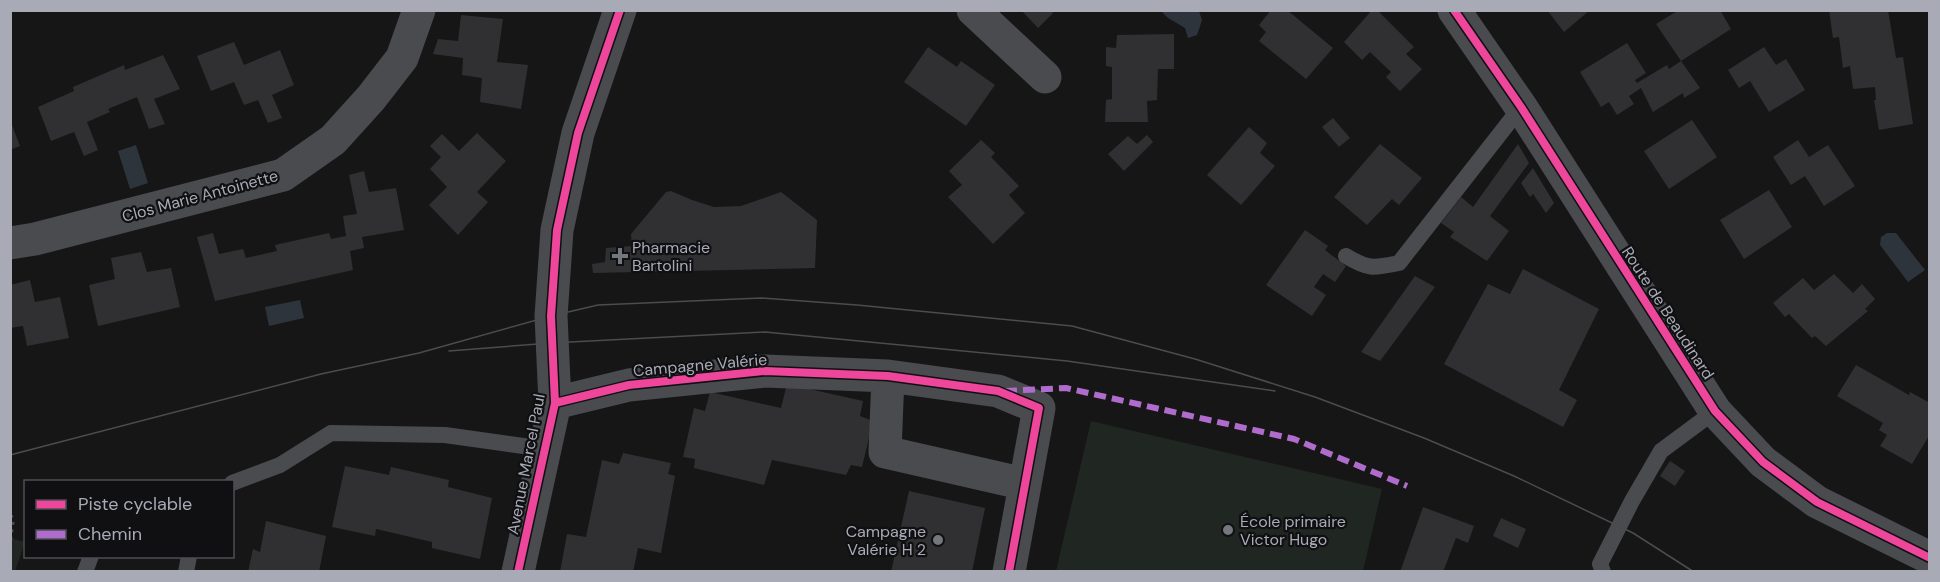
<svg xmlns="http://www.w3.org/2000/svg" width="1940" height="582" viewBox="0 0 1940 582" font-family="'DM Sans',sans-serif">
	<rect width="100%" height="100%" fill="#161616"/>
	<path fill="#202621" d="M1091,421L1382,489L1363,571H1056Z
		M10,538L25,542L15,571H11Z"/>
	<path fill="#2d343b" d="M1161,11H1199L1202,20L1197,35L1188,38L1185,28L1168,18Z
		M136,145L148,183L130,189L118,151Z
		M1887,233H1896L1925,270L1908,282L1880,245L1881,237Z
		M300,300L304,318L269,326L265,307Z"/>
	<path fill="#303032" d="M1021,10H1051L1053,13L1038,28Z
		M1271,10H1287L1333,48L1306,79L1259,41L1266,32L1259,25Z
		M1372,10H1377L1414,47L1406,54L1422,69L1400,91L1386,77L1391,72L1370,52L1362,60L1344,42Z
		M1547,10H1590L1564,32Z
		M1679,10H1720L1731,29L1681,61L1656,24Z
		M1829,10H1888L1896,58L1903,57L1913,124L1879,130L1874,100H1876L1875,87L1853,89L1850,66L1843,68L1839,37L1833,38Z
		M461,15L503,19L497,62L528,65L521,109L480,102L482,78L462,75L463,58L433,54L438,39L458,41Z
		M1174,34V69H1158L1157,100L1147,101L1148,122H1105L1106,100L1112,99V67L1106,66V47L1116,48L1117,35Z
		M234,42L244,65L280,50L294,85L272,95L282,118L268,123L258,100L244,105L234,82L211,91L197,56Z
		M1627,43L1646,73L1635,80L1637,83L1667,65L1669,69L1681,61L1700,88L1684,98L1683,93L1653,112L1641,88L1629,96L1634,104L1617,115L1609,102L1601,107L1580,72Z
		M928,47L957,67L961,61L995,85L966,126L904,82Z
		M1764,47L1776,65L1786,59L1805,90L1769,112L1750,81L1739,88L1728,70Z
		M163,55L180,89L154,99L165,124L149,129L137,97L108,109L110,112L87,122L98,150L84,156L74,132L51,141L38,107L74,91L73,87L124,65L125,70Z
		M1333,118L1350,138L1339,147L1322,127Z
		M10,120L20,146L10,150Z
		M1692,120L1717,157L1669,189L1644,151Z
		M1249,127L1267,143L1260,153L1275,166L1241,205L1207,175Z
		M477,133L506,161L477,192L488,202L458,235L429,205L447,187L430,169L441,157L430,146L442,134L459,151Z
		M1147,135L1153,142L1124,171L1108,154L1128,136L1137,144Z
		M981,140L995,153L991,157L1019,186L1009,195L1025,213L993,244L948,197L962,185L949,171Z
		M1798,140L1809,157L1828,145L1855,186L1824,206L1805,176L1791,185L1773,157Z
		M1380,144L1422,178L1399,205L1392,199L1367,225L1334,197Z
		M1518,144L1529,163L1490,216L1509,231L1487,261L1450,237L1454,232L1441,223L1461,197L1473,207Z
		M1533,168L1554,203L1546,213L1533,194L1530,197L1521,183Z
		M364,171L369,192L396,188L404,230L362,237L364,248L350,251L353,270L215,301L197,237L213,233L219,254L243,249L246,258L277,251L275,245L329,233L331,239L346,236L343,216L357,214L349,175Z
		M1769,190L1792,227L1744,259L1720,220Z
		M671,191L692,200L714,207L741,206L781,192L817,220L815,268L593,273L592,264L605,262L606,248L632,246L631,234L666,192Z
		M1305,230L1328,246L1325,250L1346,266L1335,282L1323,274L1314,287L1326,295L1312,316L1266,285Z
		M141,252L147,272L171,268L180,307L98,326L89,285L115,279L111,258Z
		M1523,269L1599,309L1559,390L1577,400L1563,427L1444,364L1488,284L1510,294Z
		M1834,274L1853,293L1862,284L1875,299L1865,309L1868,311L1826,346L1815,336L1812,338L1789,314L1785,317L1773,303L1803,278L1814,290Z
		M1415,276L1435,287L1380,361L1361,352Z
		M30,280L35,302L60,297L69,338L27,346L23,326L10,328V285Z
		M1856,365L1909,395L1910,392L1930,403V434L1912,464L1880,446L1887,435L1879,430L1883,423L1837,396Z
		M787,384L863,401L860,416L873,421L862,467L851,465L846,475L772,460L764,485L694,468L695,459L683,457L694,408L705,411L710,392L781,408Z
		M623,453L671,463L668,474L675,476L661,553L638,548L633,572H560L567,534L586,537L602,460L619,464Z
		M1670,461L1685,471L1675,486L1660,476Z
		M345,466L389,475L391,467L449,480L448,487L492,498L480,559L432,548V542L402,535L376,529L375,536L332,527Z
		M909,491L985,508L972,572H891Z
		M1423,507L1474,526L1468,543L1456,538L1443,572H1400Z
		M1501,518L1526,529L1518,548L1493,536Z
		M266,521L326,536L319,572H248L253,549L260,552Z"/>
	<g fill="none" stroke-linecap="round" stroke-linejoin="round">
		<path stroke="#4c4d50" stroke-width="4" stroke-dasharray="3 4.5" stroke-linecap="butt" d="M10,516L13,518L10,542"/>
		<path stroke="#4a4b4f" stroke-width="16" d="M1346,256C1369,270 1374,268 1399,263L1521,107
			M232,483L280,465L331,433L445,435L545,449
			M85,572L91,556
			M186,572L189,556
			M1603,572L1600,564L1632,501L1661,451L1715,411"/>
		<path stroke="#4a4b4f" stroke-width="33" d="M973,10L1045,77
			M10,243L35,239L283,175L333,140L371,98L402,58L419,10
			M888,376L885,452L1025,484
			M555,403L629,385L765,371L888,376L998,391L1039,408L1009,572
			M518,572L555,403L551,316L557,230L578,133L620,10"/>
		<path stroke="#4a4b4f" stroke-width="33" d="M1454,10L1521,107L1715,411L1763,462L1817,502L1930,558"/>
		<path stroke="#4b4c4f" stroke-width="1.5" d="M449,351L551,343L765,332L1067,361L1275,391
			M10,455L321,374L419,353L551,316L598,305L761,298L857,305L1072,326L1195,359L1315,397L1424,438L1514,476L1633,533L1694,572"/>
		<path stroke="#b06ccc" stroke-width="6" stroke-dasharray="12 6" stroke-linecap="butt" d="M1005,391L1066,388L1294,439L1407,486"/>
		<defs>
			<path id="cycleway" d="M1454,10L1521,107L1715,411L1763,462L1817,502L1930,558
				M555,403L629,385L765,371L888,376L998,391L1039,408L1009,572
				M518,572L555,403L551,316L557,230L578,133L620,10"/>
		</defs>
		<use href="#cycleway" stroke="#101012" stroke-width="11"/>
		<use href="#cycleway" stroke="#ed469a" stroke-width="8"/>
	</g>
	<g fill="#75777e" stroke="#101012" stroke-width="2">
		<path d="M617 247h6v6h6v6h-6v6h-6v-6h-6v-6h6z"/>
		<circle cx="1228" cy="530" r="6"/>
		<circle cx="938" cy="540" r="6"/>
	</g>
	<g text-anchor="middle" dominant-baseline="central" stroke-width="4.5" stroke-linejoin="round" paint-order="stroke">
		<g font-size="16" fill="#a8abb6" stroke="#101012">
			<text transform="translate(200 196) rotate(-15)">Clos Marie Antoinette</text>
			<text transform="translate(1668 313) rotate(57)">Route de Beaudinard</text>
			<text transform="translate(700 365) rotate(-5)">Campagne Valérie</text>
			<text transform="translate(526 464) rotate(-79)">Avenue Marcel Paul</text>
		</g>
		<g font-size="16" fill="#a8abb6" stroke="#101012" text-anchor="start">
			<text x="632" y="247">Pharmacie<tspan x="632" dy="18">Bartolini</tspan></text>
			<text x="1240" y="521">École primaire<tspan x="1240" dy="18">Victor Hugo</tspan></text>
			<text x="926" y="531" text-anchor="end">Campagne<tspan x="926" dy="18">Valérie H 2</tspan></text>
		</g>
	</g>
	<rect width="1940" height="582" fill="none" stroke="#a8abb6" stroke-width="24"/>
	<rect x="24" y="480" width="210" height="78" fill="#101012" stroke="#4d4e54" stroke-width="1.5"/>
	<rect x="36" y="500" width="30" height="9" fill="#ed469a" stroke="#4d4e54" stroke-width="1.5"/>
	<text x="78" y="510" font-size="18" fill="#a8abb6">Piste cyclable</text>
	<rect x="36" y="530" width="30" height="9" fill="#b06ccc" stroke="#4d4e54" stroke-width="1.5"/>
	<text x="78" y="540" font-size="18" fill="#a8abb6">Chemin</text>
</svg>
